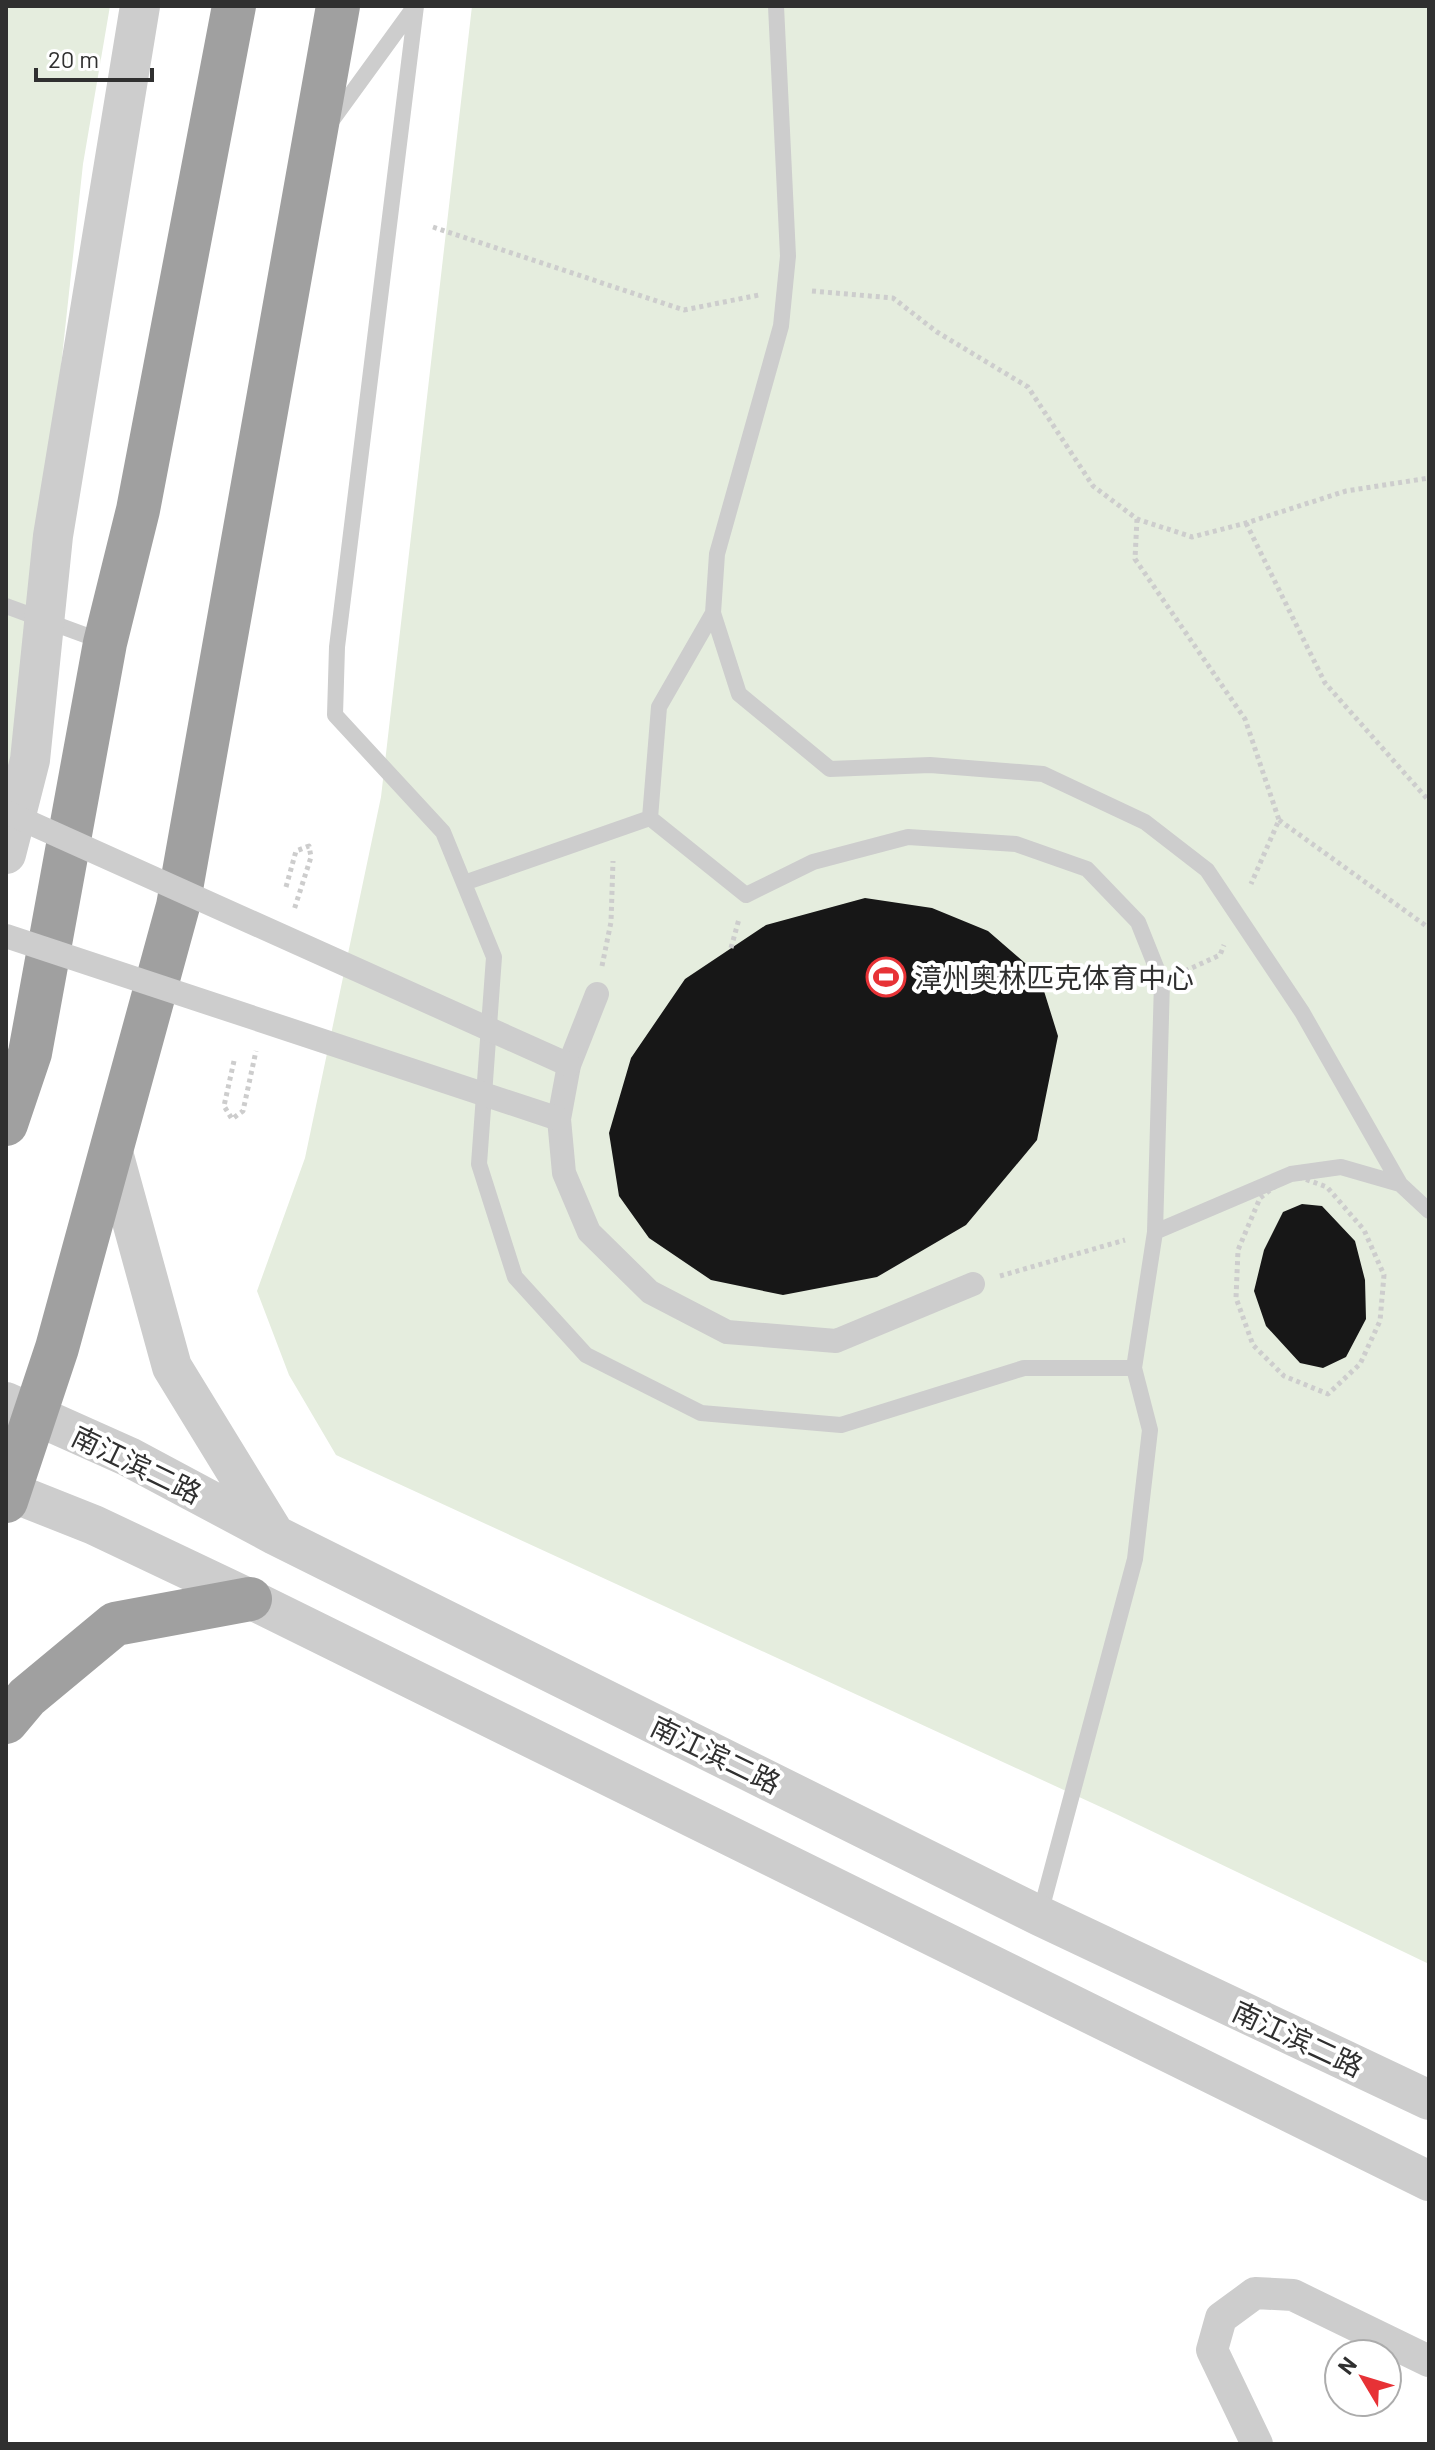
<svg xmlns="http://www.w3.org/2000/svg" width="1435" height="2450" viewBox="0 0 1435 2450" font-family="Barlow,'Noto Sans SC',sans-serif">
	<rect width="100%" height="100%" fill="#fff"/>
	<path fill="#e5edde" d="M6,6H110L83,164L24,707L6,800Z
		M472,6H1429V1964L1116,1814L336,1455L289,1375L257,1291L305,1158L381,797Z"/>
	<path fill="#171717" d="M865,898L932,908L988,931L1039,975L1058,1036L1037,1140L966,1225L877,1277L783,1295L711,1280L649,1238L619,1196L609,1133L631,1058L685,979L766,925Z
		M1302,1204L1322,1206L1355,1241L1365,1280L1366,1319L1346,1357L1323,1368L1300,1363L1266,1326L1254,1291L1264,1250L1283,1212Z"/>
	<g fill="none" stroke-linecap="round" stroke-linejoin="round">
		<path stroke="#cdcdcd" stroke-width="5" stroke-dasharray="4 4" stroke-linecap="butt" d="M433,227L684,310L759,295
			M812,291L893,298L937,332L1028,387L1093,486L1137,519L1192,537L1246,523L1346,491L1429,478
			M1137,519L1135,559L1245,719L1279,820L1251,884
			M1246,523L1325,683L1429,801
			M1279,820L1429,928
			M286,887L296,851L309,846L311,857L294,910
			M731,948L739,919
			M602,966L611,922L613,861
			M1185,971L1220,955L1224,945
			M234,1061L224,1106L232,1119L243,1111L256,1051
			M1291,1174L1327,1187L1364,1230L1384,1275L1380,1321L1360,1364L1328,1394L1284,1376L1253,1345L1236,1298L1238,1250L1260,1198Z
			M1000,1276L1125,1240"/>
		<path stroke="#cdcdcd" stroke-width="16" d="M416,6L337,647L335,715L443,832L494,957L479,1164L515,1277L586,1355L701,1413L841,1425L1024,1368H1134
			M776,6L788,256L781,326L717,554L713,613L739,694L830,769L930,765L1043,774L1145,822L1207,870L1302,1012L1400,1184L1429,1211
			M330,123L415,6
			M6,606L104,642
			M650,818L659,707L713,613
			M464,883L650,818L746,895L813,862L908,837L1016,844L1087,869L1138,922L1162,982L1155,1232L1134,1368L1150,1430L1135,1559L1040,1914
			M1155,1232L1291,1174L1341,1167L1400,1184"/>
		<path stroke="#cdcdcd" stroke-width="24" d="M597,994L569,1065L559,1119L564,1173L589,1232L650,1292L727,1332L836,1341L973,1284"/>
		<path stroke="#cdcdcd" stroke-width="32" d="M1257,2444L1212,2350L1221,2318L1255,2293L1293,2295L1429,2361"/>
		<path stroke="#cdcdcd" stroke-width="40" d="M6,854L30,760L53,536L140,6
			M111,1145L172,1367L275,1535
			M6,1402L129,1457L275,1535L1040,1916L1429,2100
			M6,1490L94,1525L250,1599L1429,2181"/>
		<path stroke="#a0a0a0" stroke-width="44" d="M6,1124L30,1053L105,643L138,510L234,6
			M6,1501L57,1348L178,906L338,6
			M6,1722L27,1697L115,1624L250,1599"/>
		<path stroke="#cdcdcd" stroke-width="24" d="M6,812L569,1065
			M6,936L559,1119"/>
	</g>
	<defs>
		<symbol id="stadium-ring" viewBox="-11 -11 22 22"><circle r="9.5" fill="#fff" stroke="#e73236" stroke-width="1.5"/><path d="M0-5a6.5 5 0 1 0 0 10a6.5 5 0 1 0 0-10ZM-3.5-1.8h7v3.6h-7Z" fill="#e73236"/></symbol>
	</defs>
	<g fill-rule="evenodd">
		<use href="#stadium-ring" x="864" y="955" width="44" height="44"/>
	</g>
	<g text-anchor="middle" dominant-baseline="central" stroke-width="8" stroke-linejoin="round" paint-order="stroke">
		<g font-size="28" fill="#303030" stroke="#fff" text-anchor="start">
			<text x="914" y="977">漳州奥林匹克体育中心</text>
		</g>
		<g font-size="28" fill="#303030" stroke="#fff">
			<text transform="translate(137 1464) rotate(26)">南江滨二路</text>
			<text transform="translate(716 1754) rotate(26)">南江滨二路</text>
			<text transform="translate(1298 2038) rotate(25)">南江滨二路</text>
		</g>
	</g>
	<rect width="1435" height="2450" fill="none" stroke="#303030" stroke-width="16"/>
	<g transform="translate(1363 2378) rotate(308)"><circle r="38" fill="#ffffff" stroke="#acacac" stroke-width="2"/>
	<path d="M0-6L14 30L0 20L-14 30Z" fill="#e73236"/>
	<text y="-12" font-size="22" font-weight="bold" text-anchor="middle" fill="#303030">N</text>
	</g>
	<path d="M36 68v12h116v-12" fill="none" stroke="#303030" stroke-width="4"/>
	<text x="48" y="68" font-size="24" fill="#303030" stroke="#ffffff" stroke-width="6" paint-order="stroke">20 m</text>
</svg>
